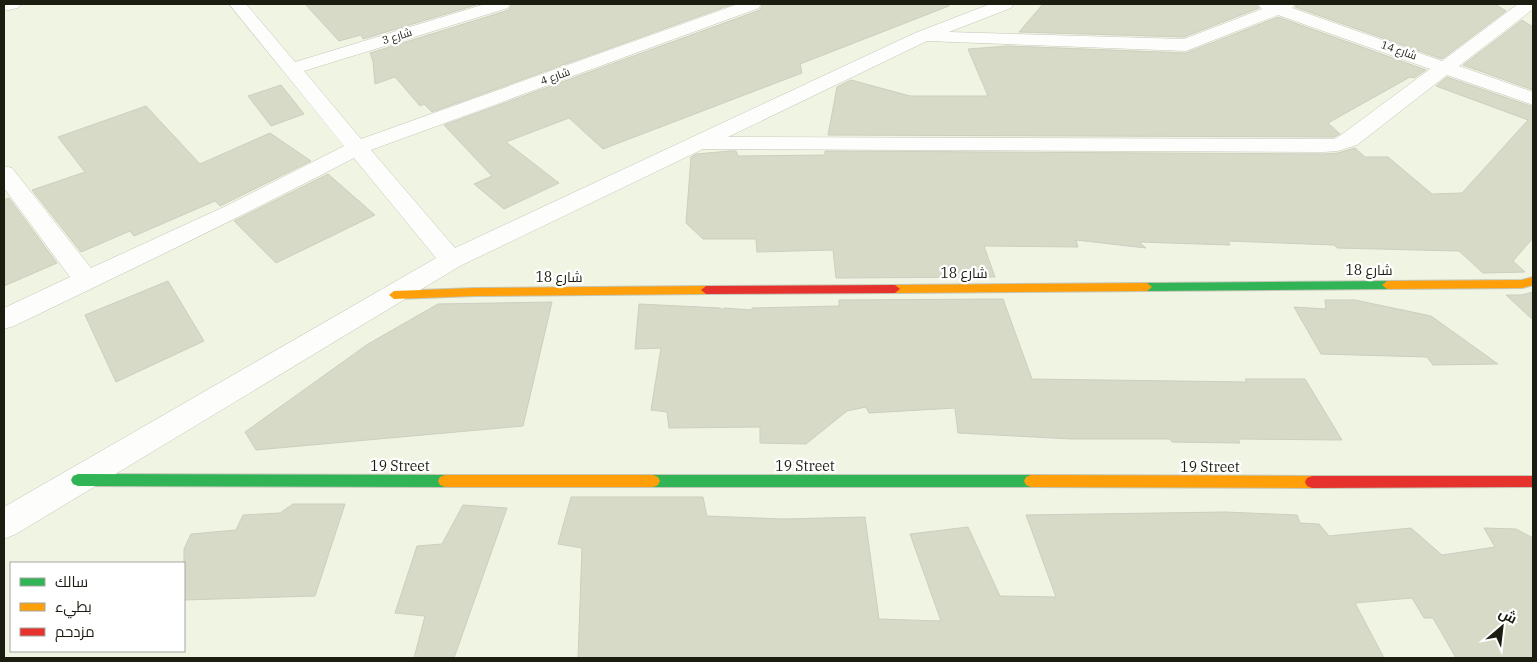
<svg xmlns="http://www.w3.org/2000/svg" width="1537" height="662" viewBox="0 0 1537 662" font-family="'IBM Plex Serif',Cairo,serif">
	<rect width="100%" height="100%" fill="#f0f4e2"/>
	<path fill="#d6dac6" stroke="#cccfc1" d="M305,4H479L363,39L361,35L339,41Z
		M512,4H733L432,112L424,104L420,106L395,77L375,84L373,61L370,53L509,10Z
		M763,4H949V6L800,64L802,73L603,149L569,118L506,142L559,183L504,209L474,184L492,176L444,125L760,10Z
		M1043,4H1256L1259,8L1184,37L1019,32Z
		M1297,4H1495L1506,11L1442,59L1295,7Z
		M1278,17L1426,70L1414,78L1410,77L1328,123L1340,134L1334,137L828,135L837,87L851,80L910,96H988L968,49L1008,46L1186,53Z
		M1522,20L1533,27V90L1463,65Z
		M1447,77L1533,107V238L1513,261L1525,272L1483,273L1459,251L1337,248L1334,245L1228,241L1230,245L1139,242L1146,248L1076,240L1078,247L984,246L995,277L836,278L833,250L757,252L756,239H703L686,223L691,157L696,154L730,151H736L738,156L825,155V151L1324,154L1338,153L1355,148L1365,157H1388L1432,194L1462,193L1528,120L1436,86Z
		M281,85L304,114L271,126L248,96Z
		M146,106L200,164L270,133L311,161L220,206L215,201L134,236L130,231L81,252L32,190L85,172L58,137Z
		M328,174L375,215L276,263L234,221Z
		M9,198L57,263L4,286V200Z
		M168,281L204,341L116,382L85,315Z
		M1533,292V320L1506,295H1522Z
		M1003,299L1032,379L1247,382L1245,379H1305L1342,440L1238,439L1240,443L1172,442L1170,439H1071L958,433L955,408L869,413L866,407L847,411L806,444L760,443V427L669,428L667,412L651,410L661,348L635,349L639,304L720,308L723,310L724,308L752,310V308L839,306V300Z
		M1325,300H1355L1431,316L1498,364L1433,365L1427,357L1321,354L1294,307L1326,309Z
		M552,302L523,426L256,450L245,432L368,344L438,304Z
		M571,497H703L707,516L783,519L865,517L879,619L941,621L910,534L968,527L1000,596L1056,597L1026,515L1225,512L1297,515L1300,523L1319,524L1329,536L1411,528L1442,555L1495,547L1484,528L1516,529L1533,538V658H1456L1433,618H1424L1412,598L1355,603L1384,658H578L582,548L558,544Z
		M293,504H345L315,596L184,600V549L191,534L236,530L243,515L280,513Z
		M463,505L507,508L454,658H414L425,616L395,613L417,546L442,544Z"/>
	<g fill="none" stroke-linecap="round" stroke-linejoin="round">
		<defs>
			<path id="street" d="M4,4H21L18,8L4,11Z
				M229,4H246L295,62L485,4H510L508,8L304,71L361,139L738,4H761L759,8L371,150L455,248L915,33L990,4H1014L1011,8L949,32L1184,39L1262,9L1258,4H1295L1292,8L1442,61L1518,4H1533V9L1459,66L1533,92V105L1447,75L1357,145L1338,151L1324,152L703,149L460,266L16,534L4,539V507L436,258L354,158C241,217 128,271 14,326L4,329V308L70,277L4,188V166L12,168L91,268L228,205L344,146ZM1278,15L1430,69L1341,135L1334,139L728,137L927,41L1186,51Z"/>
			<path id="fast" d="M1387,281L1392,285L1387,289L1147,291L1142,287L1147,283Z
				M78,474L445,475L450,477L452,481L450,485L445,487L78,486L73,484L71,480L73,476Z
				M653,475H1031L1036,477L1038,481L1036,485L1031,487H653L648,485L646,481L648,477Z"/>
			<path id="slow" d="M1533,277V285L1522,288L1387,289L1382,285L1387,281L1522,280Z
				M1147,283L1152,287L1147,291L895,293L890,289L895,285Z
				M706,286L711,290L706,294L475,296L394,299L389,295L394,291L475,288Z
				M445,475H653L658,477L660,481L658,485L653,487H445L440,485L438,481L440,477Z
				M1031,475L1312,476L1317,478L1319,482L1317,486L1312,488L1031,487L1026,485L1024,481L1026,477Z"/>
			<path id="jam" d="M895,285L900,289L895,293L706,294L701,290L706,286Z
				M1312,476H1533V487L1312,488L1307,486L1305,482L1307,478Z"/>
		</defs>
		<use href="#street" stroke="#c3c6b8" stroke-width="1"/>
		<use href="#fast" stroke="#c3c6b8" stroke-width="2"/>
		<use href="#slow" stroke="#c3c6b8" stroke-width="2"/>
		<use href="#jam" stroke="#c3c6b8" stroke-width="2"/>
		<use href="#street" fill="#fdfdfb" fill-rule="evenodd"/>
		<use href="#fast" fill="#30b455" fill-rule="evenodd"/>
		<use href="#slow" fill="#ff9f0a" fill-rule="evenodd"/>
		<use href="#jam" fill="#e5322d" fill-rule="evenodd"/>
	</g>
	<g text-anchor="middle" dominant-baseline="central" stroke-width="4.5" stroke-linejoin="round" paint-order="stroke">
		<g font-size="11" fill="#1b1d11" stroke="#fff">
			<text transform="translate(397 36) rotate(-17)">شارع 3</text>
			<text transform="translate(1399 50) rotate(19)">شارع 14</text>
			<text transform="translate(555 76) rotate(-20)">شارع 4</text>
		</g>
		<g font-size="14" fill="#1b1d11" stroke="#fff">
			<text x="1369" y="270">شارع 18</text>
			<text x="964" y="273">شارع 18</text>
			<text x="559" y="277">شارع 18</text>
			<text x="400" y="466">19 Street</text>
			<text x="805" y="466">19 Street</text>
			<text x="1210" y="467">19 Street</text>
		</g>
	</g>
	<rect width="1537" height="662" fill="none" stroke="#1b1d11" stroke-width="10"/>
	<rect x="10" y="562" width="175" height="90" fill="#ffffff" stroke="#a4a5a0"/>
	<rect x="20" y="578" width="25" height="8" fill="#30b455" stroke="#a4a5a0"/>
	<text x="55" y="587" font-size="15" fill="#1b1d11">سالك</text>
	<rect x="20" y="603" width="25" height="8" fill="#ff9f0a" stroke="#a4a5a0"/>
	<text x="55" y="612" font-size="15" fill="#1b1d11">بطيء</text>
	<rect x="20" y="628" width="25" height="8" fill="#e5322d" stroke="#a4a5a0"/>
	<text x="55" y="637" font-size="15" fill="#1b1d11">مزدحم</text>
	<g transform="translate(1502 627) rotate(28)" stroke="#ffffff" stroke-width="4" paint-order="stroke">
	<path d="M0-4L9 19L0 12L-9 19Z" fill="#1b1d11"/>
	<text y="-8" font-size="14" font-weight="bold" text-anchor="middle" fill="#1b1d11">ش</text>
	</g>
</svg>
